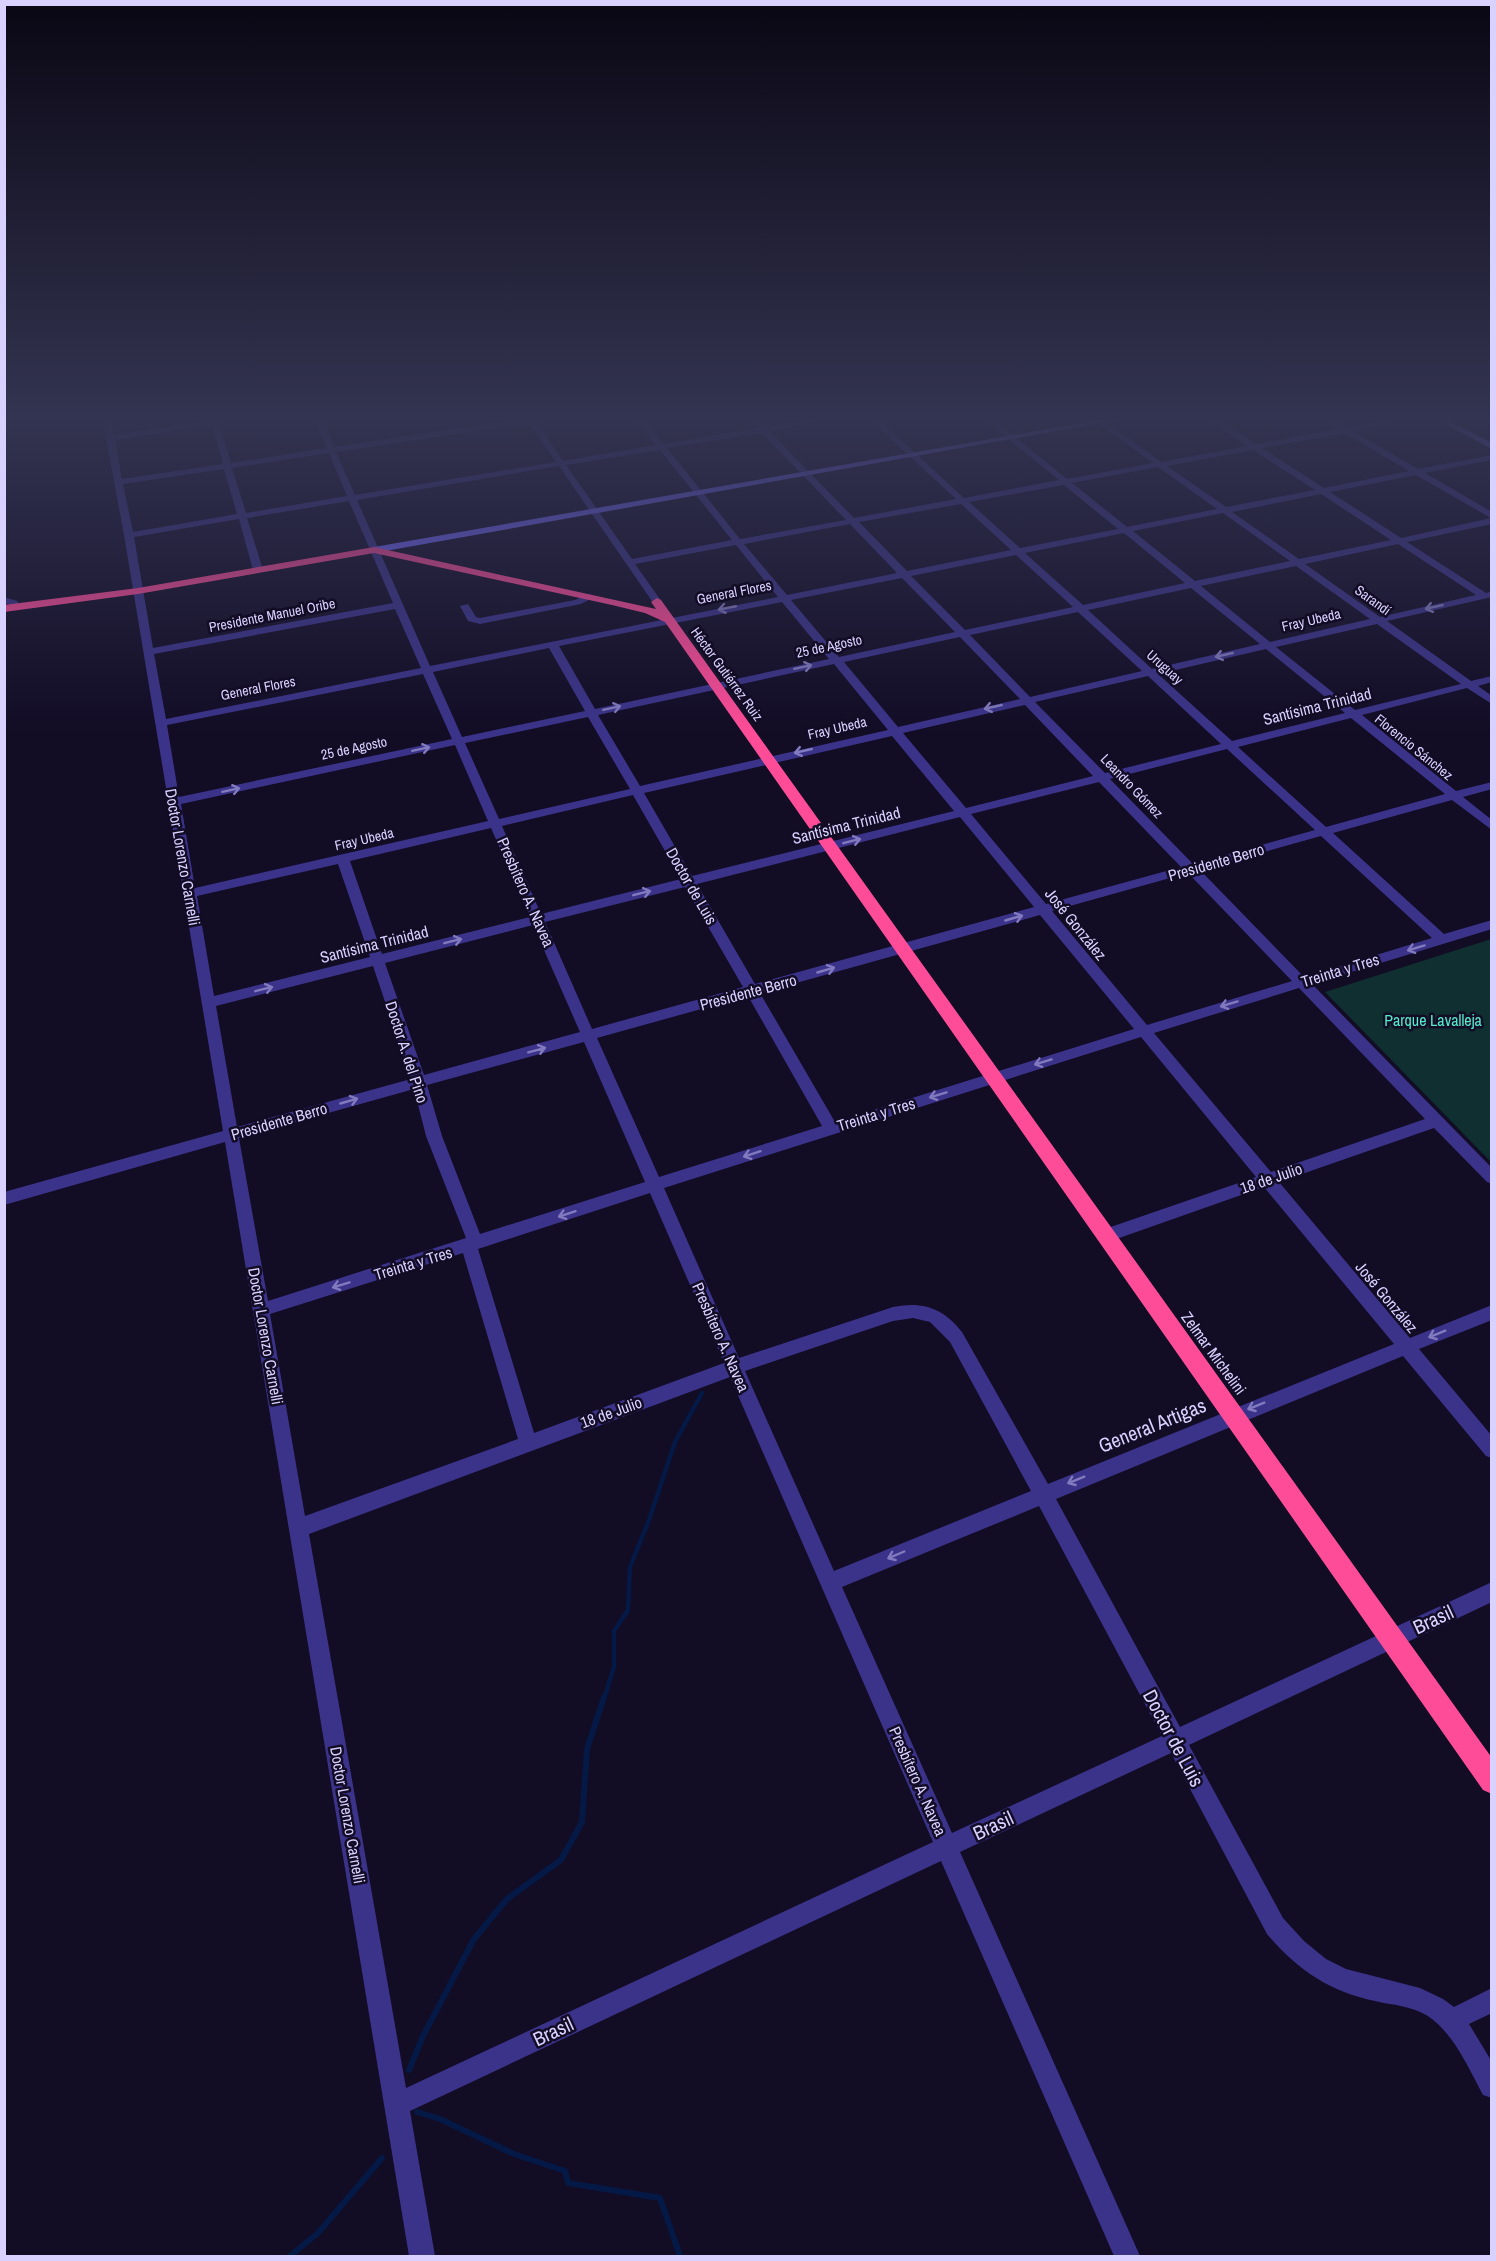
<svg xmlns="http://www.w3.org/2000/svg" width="1496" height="2261" viewBox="0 0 1496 2261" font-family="'Archivo Narrow',sans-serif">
	<rect width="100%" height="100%" fill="#120c25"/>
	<path fill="#0f2f30" d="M1491,939H1492L1491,1162L1325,992Z"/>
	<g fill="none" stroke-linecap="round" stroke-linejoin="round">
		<path stroke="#051946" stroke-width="4.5" d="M604,1699L614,1667V1631L628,1610L630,1567L649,1520L675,1442L702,1393"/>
		<path stroke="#051946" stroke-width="6" d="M409,2070L423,2036L474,1939L507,1899L561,1860L582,1822L587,1749L604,1697
			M417,2112L440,2119L514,2154L565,2171L568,2183L660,2198L680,2256
			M290,2256L318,2233L382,2158"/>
		<path fill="#3b3389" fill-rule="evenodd" d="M102,416H110L114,435L210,421L209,416H217L218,420L264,416L219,424L231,463L327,448L313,416H321L334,447L526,418L524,416H560L536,421L563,461L656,445L633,416H641L664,444L758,428L746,416H754L765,427L833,416H851L769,431L854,518L956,499L866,416H875L964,498L1059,480L980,416H989L1067,479L1153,463L1088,416H1097L1161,462L1247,446L1203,416H1212L1256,444L1338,429L1318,416H1328L1347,427L1409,416H1426L1353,431L1418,469L1492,455V460L1425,473L1492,512V524L1407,542L1486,593L1492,591V597L1387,621L1471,681L1492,676V682L1478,686L1492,696V704L1467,688L1362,715L1456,791L1492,782V789L1463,797L1492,820V830L1452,800L1333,833L1444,934L1492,920V929L1312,984L1492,1168V1184L1487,1182L1434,1128L1279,1182L1410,1338L1492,1305V1320L1419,1349L1492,1436V1458L1486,1456L1403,1356L1056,1499L1180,1727L1492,1582V1602L1189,1745L1283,1918L1304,1941L1326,1959L1346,1969L1420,1988L1443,1999L1454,2007L1492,1988V2013L1469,2024L1492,2062V2098L1483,2095C1468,2067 1454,2034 1428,2016C1412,2006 1392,2005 1375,2001C1330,1992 1296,1969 1267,1934L1171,1753L960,1852L1140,2256H1114L941,1861L410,2111L435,2256H409L225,1142L4,1205V1192L223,1131L124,535ZM529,423L556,462L355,495L336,452ZM212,425L223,464L122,479L115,440ZM762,433L846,520L740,539L667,448ZM1345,433L1409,471L1324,488L1262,448ZM660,450L732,540L632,559L566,465ZM1253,450L1315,490L1226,507L1167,466ZM329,453L347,496L246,513L232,468ZM559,466L654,604L662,602L635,564L736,545L778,597L430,666L357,500ZM1158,467L1217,509L1127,527L1072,483ZM224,469L237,514L133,532L123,484ZM1416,475L1491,518L1401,538L1330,492ZM1064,485L1118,529L1020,548L969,502ZM1321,494L1391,540L1299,559L1232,512ZM349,501L393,603L153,648L134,537L239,519L253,570L258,573L263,570L247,518ZM961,504L1011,550L907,571L859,522ZM1223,513L1290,561L1195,581L1133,531ZM850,524L897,573L787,595L744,544ZM1124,533L1185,583L1083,605L1025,553ZM1398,544L1476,595L1380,617L1305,564ZM1016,555L1073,607L965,630L911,576ZM1296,566L1370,619L1270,642L1201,586ZM902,578L955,632L839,657L791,600ZM1191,588L1260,644L1152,669L1088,610ZM782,602L829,659L595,709L559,646ZM395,609L421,668L166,719L154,654ZM1078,612L1142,671L1030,697L970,635ZM1377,624L1461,684L1355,710L1276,647ZM960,637L1020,699L898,727L844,662ZM549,648L585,711L462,737L433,672ZM1266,649L1345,713L1232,741L1158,674ZM834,664L888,730L640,786L598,715ZM423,674L452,739L179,797L167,725ZM1148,676L1221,744L1105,773L1035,702ZM1025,705L1093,776L966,808L903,733ZM588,717L630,789L499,819L465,743ZM1351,718L1445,794L1326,827L1238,747ZM892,736L954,811L692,876L644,793ZM455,745L488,821L195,888L181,804ZM1227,749L1315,830L1193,864L1110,779ZM1099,782L1181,867L1046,904L971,814ZM633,795L681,879L541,914L502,826ZM960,817L1034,907L755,984L697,884ZM491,828L530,917L382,954L350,861ZM1321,836L1432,938L1304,977L1200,870ZM338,864L370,957L214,996L197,896ZM1188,873L1292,981L1147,1025L1052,911ZM685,887L743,987L592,1029L545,922ZM1040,915L1134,1029L835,1122L760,993ZM533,925L580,1032L424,1075L385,963ZM373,966L411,1079L237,1127L216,1006ZM1299,988L1425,1119L1271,1172L1154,1033ZM748,996L822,1126L659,1177L597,1038ZM1141,1037L1256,1177L1099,1231L1097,1236L1099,1241L1105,1243L1264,1187L1394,1344L1048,1484L962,1332C943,1308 923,1301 893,1307L739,1358L664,1188ZM584,1042L645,1182L480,1234L442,1136L427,1085ZM414,1089L426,1136L466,1238L268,1301L239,1138ZM650,1193L724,1363L534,1433L478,1249ZM463,1253L518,1439L305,1516L270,1314ZM913,1318L930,1322L950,1342L1031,1491L834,1571L745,1371L893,1321ZM730,1377L933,1842L406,2088L309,1534ZM1039,1506L1162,1736L952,1833L842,1587Z
			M589,594L594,597L581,604L480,624L468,621L460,606L468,604L476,617L480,618L575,600Z
			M4,597L17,601L23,608L15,610L11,605L4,603Z"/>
		<path fill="#7468ff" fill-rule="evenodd" d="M1122,416H1140L374,553L369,550L374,547Z
			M1430,416H1440L1492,443V449Z"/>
		<path fill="#ff4c98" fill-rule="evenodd" d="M374,547L656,609L651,602L657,598L661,600L1492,1758V1794L1483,1790L665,622L645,613L612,605L374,553L138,594L4,612V605L138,588Z"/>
	</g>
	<defs><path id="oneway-shaft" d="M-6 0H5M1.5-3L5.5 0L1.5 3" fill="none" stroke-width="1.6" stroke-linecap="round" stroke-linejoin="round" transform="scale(1.5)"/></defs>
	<g stroke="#827abe">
		<use href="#oneway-shaft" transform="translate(1434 607) rotate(167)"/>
		<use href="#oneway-shaft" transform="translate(727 608) rotate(169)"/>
		<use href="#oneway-shaft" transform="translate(1224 655) rotate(167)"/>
		<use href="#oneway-shaft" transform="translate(803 667) rotate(-12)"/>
		<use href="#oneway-shaft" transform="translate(993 707) rotate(167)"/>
		<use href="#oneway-shaft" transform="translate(612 708) rotate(-12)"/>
		<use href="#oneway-shaft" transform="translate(421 749) rotate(-12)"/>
		<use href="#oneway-shaft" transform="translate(803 751) rotate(167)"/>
		<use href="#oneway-shaft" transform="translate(231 790) rotate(-12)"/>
		<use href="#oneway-shaft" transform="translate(852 841) rotate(-14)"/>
		<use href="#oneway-shaft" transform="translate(642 893) rotate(-14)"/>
		<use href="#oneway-shaft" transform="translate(1014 918) rotate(-16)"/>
		<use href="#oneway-shaft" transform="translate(453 941) rotate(-14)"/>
		<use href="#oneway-shaft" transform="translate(1416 948) rotate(163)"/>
		<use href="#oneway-shaft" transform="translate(826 970) rotate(-16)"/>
		<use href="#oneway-shaft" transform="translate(264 989) rotate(-14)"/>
		<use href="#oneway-shaft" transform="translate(1229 1004) rotate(163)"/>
		<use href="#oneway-shaft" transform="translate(537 1050) rotate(-15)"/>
		<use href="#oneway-shaft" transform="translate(1043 1062) rotate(163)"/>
		<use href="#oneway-shaft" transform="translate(938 1095) rotate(163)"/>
		<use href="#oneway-shaft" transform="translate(349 1101) rotate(-16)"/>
		<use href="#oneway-shaft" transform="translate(752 1154) rotate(162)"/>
		<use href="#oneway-shaft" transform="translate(567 1214) rotate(162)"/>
		<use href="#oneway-shaft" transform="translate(341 1285) rotate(163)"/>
		<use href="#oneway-shaft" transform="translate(1437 1334) rotate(158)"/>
		<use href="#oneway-shaft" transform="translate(1256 1406) rotate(158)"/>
		<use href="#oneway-shaft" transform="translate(1076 1480) rotate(158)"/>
		<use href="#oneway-shaft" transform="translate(896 1555) rotate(157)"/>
	</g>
	<linearGradient id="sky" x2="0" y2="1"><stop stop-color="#0a0714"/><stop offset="0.57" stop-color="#333451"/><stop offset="1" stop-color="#333451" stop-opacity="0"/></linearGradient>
	<rect width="1496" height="733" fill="url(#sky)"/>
	<g text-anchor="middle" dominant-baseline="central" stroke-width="5" stroke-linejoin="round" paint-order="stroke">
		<g font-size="14" fill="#d9d1ff" stroke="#120c25">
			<text transform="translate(734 592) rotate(-11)">General Flores</text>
			<text transform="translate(1373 600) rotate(36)">Sarandí</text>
			<text transform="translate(272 615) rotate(-11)">Presidente Manuel Oribe</text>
			<text transform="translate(1311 620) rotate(-13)">Fray Ubeda</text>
			<text transform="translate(829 646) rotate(-12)">25 de Agosto</text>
			<text transform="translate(1165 667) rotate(42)">Uruguay</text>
			<text transform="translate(727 674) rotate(54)">Héctor Gutiérrez Ruiz</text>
			<text transform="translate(258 688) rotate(-11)">General Flores</text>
			<text transform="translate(837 728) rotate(-13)">Fray Ubeda</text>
			<text transform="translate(1414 747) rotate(39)">Florencio Sánchez</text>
			<text transform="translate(354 748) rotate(-12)">25 de Agosto</text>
			<text transform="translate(1132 786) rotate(46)">Leandro Gómez</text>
			<text transform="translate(364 839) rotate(-13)">Fray Ubeda</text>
		</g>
		<g font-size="16" fill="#d9d1ff" stroke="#120c25">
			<text transform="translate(1317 706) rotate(-14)">Santísima Trinidad</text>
			<text transform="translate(846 825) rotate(-14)">Santísima Trinidad</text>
			<text transform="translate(183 857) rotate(80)">Doctor Lorenzo Carnelli</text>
			<text transform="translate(1216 862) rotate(-16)">Presidente Berro</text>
			<text transform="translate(692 886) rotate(60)">Doctor de Luis</text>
			<text transform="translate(526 892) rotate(66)">Presbítero A. Navea</text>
			<text transform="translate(1076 924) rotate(51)">José González</text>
			<text transform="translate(374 944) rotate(-14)">Santísima Trinidad</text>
			<text transform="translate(1340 970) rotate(-17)">Treinta y Tres</text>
			<text transform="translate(748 992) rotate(-15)">Presidente Berro</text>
			<text transform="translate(407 1052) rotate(72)">Doctor A. del Pino</text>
			<text transform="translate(876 1114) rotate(-17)">Treinta y Tres</text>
			<text transform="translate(279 1121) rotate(-16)">Presidente Berro</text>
			<text transform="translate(1271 1178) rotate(-19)">18 de Julio</text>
			<text transform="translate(413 1263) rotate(-17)">Treinta y Tres</text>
			<text transform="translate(1387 1297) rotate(50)">José González</text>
			<text transform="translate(266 1336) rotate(80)">Doctor Lorenzo Carnelli</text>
			<text transform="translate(721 1337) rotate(66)">Presbítero A. Navea</text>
			<text transform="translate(1214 1353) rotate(54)">Zelmar Michelini</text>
			<text transform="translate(611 1412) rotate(-20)">18 de Julio</text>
			<text transform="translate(918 1781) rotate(66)">Presbítero A. Navea</text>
			<text transform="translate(348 1815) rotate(80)">Doctor Lorenzo Carnelli</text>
		</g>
		<g font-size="16" fill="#51ebcd" stroke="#120c25">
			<text x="1433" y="1020">Parque Lavalleja</text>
		</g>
		<g font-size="20" fill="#d9d1ff" stroke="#120c25">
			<text transform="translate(1152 1425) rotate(-22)">General Artigas</text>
			<text transform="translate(1433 1619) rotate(-25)">Brasil</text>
			<text transform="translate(1174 1738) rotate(62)">Doctor de Luis</text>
			<text transform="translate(993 1825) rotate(-25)">Brasil</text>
			<text transform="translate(553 2031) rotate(-25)">Brasil</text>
		</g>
	</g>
	<rect width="1496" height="2261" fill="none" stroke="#d9d1ff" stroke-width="12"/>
</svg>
